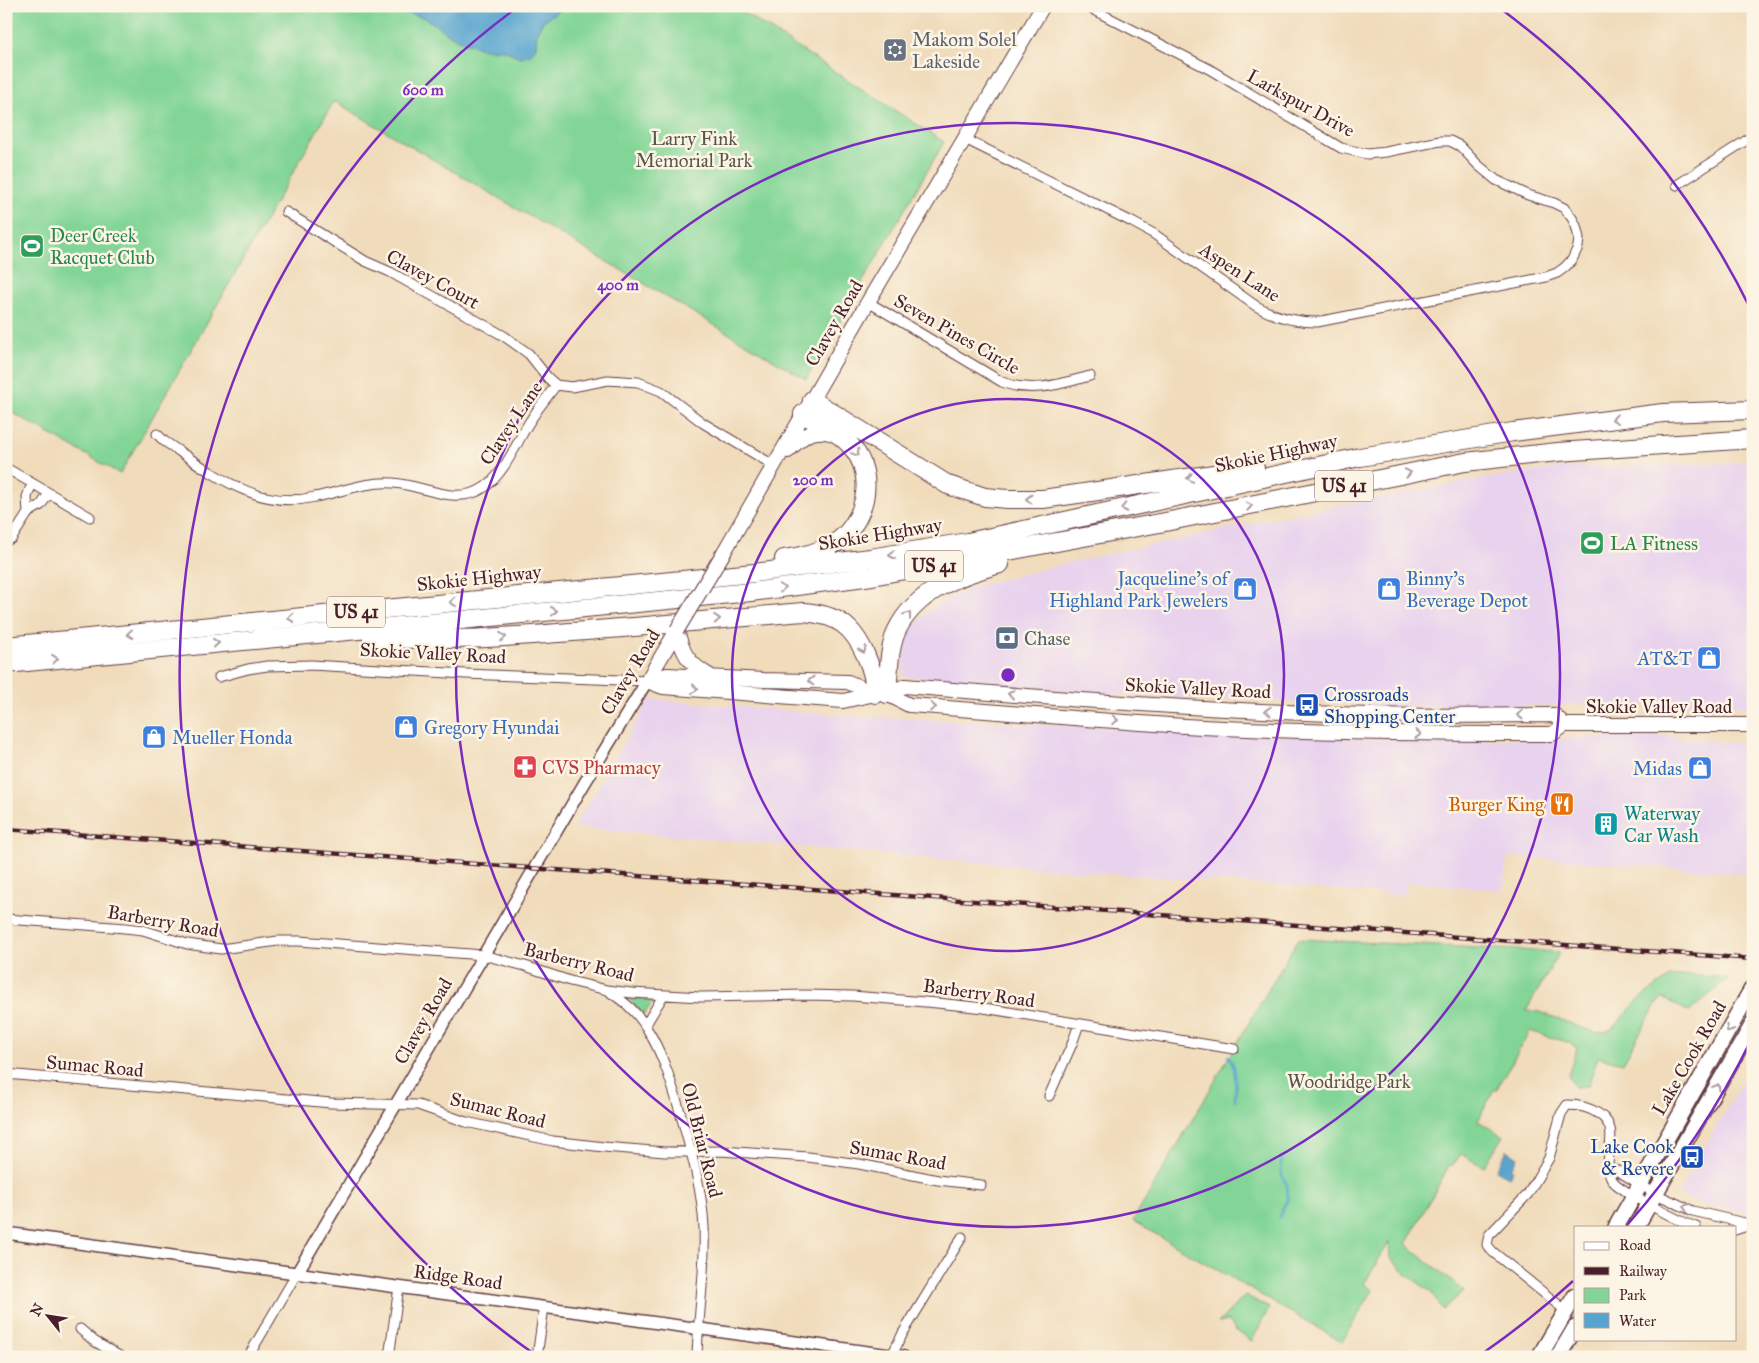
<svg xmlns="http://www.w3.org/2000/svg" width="1759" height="1363" viewBox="0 0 1759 1363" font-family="'IM FELL Great Primer',serif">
	<rect width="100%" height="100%" fill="#fcf5e5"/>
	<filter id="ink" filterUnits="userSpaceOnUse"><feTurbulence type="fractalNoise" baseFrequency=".02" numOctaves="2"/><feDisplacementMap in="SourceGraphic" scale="10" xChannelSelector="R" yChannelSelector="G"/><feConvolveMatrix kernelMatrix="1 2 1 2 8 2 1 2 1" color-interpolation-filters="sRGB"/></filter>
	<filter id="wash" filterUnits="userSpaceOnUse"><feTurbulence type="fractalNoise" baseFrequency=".0096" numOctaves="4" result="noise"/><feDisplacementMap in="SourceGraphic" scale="20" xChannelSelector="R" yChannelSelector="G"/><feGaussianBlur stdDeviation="1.12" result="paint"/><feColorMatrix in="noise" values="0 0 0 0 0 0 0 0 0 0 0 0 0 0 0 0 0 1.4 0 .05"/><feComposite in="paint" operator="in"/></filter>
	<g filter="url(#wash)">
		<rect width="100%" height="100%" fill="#f0dcbb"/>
		<path fill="#e8d2ee" d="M1753,462V706L1651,704L1419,707L1138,696L902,676L907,631L935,605L974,587L1063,564L1324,508L1492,477L1561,468Z
			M650,699L850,716L1249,734L1433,741L1664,736L1753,745V874L1507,856L1503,890L1406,882L1405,895L1074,871L574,827Z
			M1753,1063V1213L1704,1205L1678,1194Z"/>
		<path fill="#82d596" stroke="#667a60" d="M6,6H733L944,142L806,379L334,101L120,474L6,409Z
			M1298,939L1560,952L1526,1011L1540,1012L1596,1033L1608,1031L1618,1024L1623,1016L1644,995L1670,977L1688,975L1729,978L1689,1012L1663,998L1657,1003L1623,1063L1598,1057L1588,1086L1575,1087L1568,1076L1577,1048L1570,1043L1530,1031L1496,1090L1494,1089L1478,1121L1503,1136L1484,1167L1461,1154L1452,1166L1450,1164L1406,1244L1464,1291L1443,1310L1431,1292L1406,1274L1390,1257L1389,1242L1364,1284L1373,1290L1342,1342L1133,1221Z
			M631,998L652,1000V1002L644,1015L630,1000Z
			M1245,1295L1269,1308L1252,1341L1235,1330L1229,1321L1218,1323Z"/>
		<path fill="#56a4cf" stroke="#50627d" d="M391,6H566L543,21L537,32L536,47L530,55L520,57L504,50L484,49L456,39L425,18L397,10Z
			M1507,1150L1518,1157L1511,1169L1513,1170L1509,1177L1496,1170Z"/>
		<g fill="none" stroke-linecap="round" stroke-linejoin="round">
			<path stroke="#56a4cf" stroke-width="2.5" d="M1228,1056C1238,1066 1235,1087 1235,1100
				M1279,1217L1288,1198L1287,1185L1283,1178L1281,1169L1282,1157"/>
		</g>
	</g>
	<g filter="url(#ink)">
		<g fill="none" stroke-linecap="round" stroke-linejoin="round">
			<defs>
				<path id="minor" d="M965,139L1132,222L1154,234L1256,306C1275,317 1294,322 1317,322L1546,277L1557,273L1564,268L1572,260L1578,247L1579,238L1576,226L1572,218L1564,208L1554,203L1528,195L1496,180L1478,165L1460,146L1450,141H1440L1386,152L1367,154L1341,148L1209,69L1086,6
					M1677,185L1753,136
					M286,212L365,261L390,272L504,336L529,354L548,378L556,385
					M868,302L1002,382C1032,394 1059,384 1090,376
					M157,434L164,441C211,472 256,511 315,497C341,492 367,481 393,483C424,485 456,507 485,487C507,471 517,440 532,418C539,407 548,396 556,385L572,387L608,380L638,382L661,391L703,423L775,466
					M6,468L90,517
					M28,513L27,497L32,483
					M6,541L12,538L28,513L41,505L49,493
					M219,677L248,669L267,666L311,665L466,674L647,681
					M6,919L125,928L143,930L187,944L221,949L278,941H299L483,955L525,966L570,981L607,990L632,993L701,997L805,995L853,996L937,1003L984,1008L1234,1049
					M611,993C624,1001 638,1014 646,1027C664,1055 673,1088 682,1119C692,1155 702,1190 704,1227C706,1270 698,1314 697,1357
					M645,1026L663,996
					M6,1074L331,1103L418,1105L466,1122L553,1141L604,1147L665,1152L721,1151L808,1157L859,1164L938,1180L981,1185
					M1049,1096L1072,1044L1079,1024
					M1608,1169L1618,1171L1656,1194L1693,1211L1753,1225
					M1735,1230L1750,1225
					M1566,1311L1493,1252L1487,1245L1489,1235L1528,1194L1549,1158L1561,1114L1567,1105C1579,1105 1589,1107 1599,1114C1625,1132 1598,1158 1613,1181C1620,1191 1683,1223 1696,1227
					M80,1329L94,1341L121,1357
					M248,1357L297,1273
					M389,1357L399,1287
					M537,1357L544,1307
					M891,1357L903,1333L962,1237"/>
				<path id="tertiary" d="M6,1233L904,1357
					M297,1273L584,784L647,681"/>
				<path id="secondary" d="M788,451C803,436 812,427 834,434
					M724,552L868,302L1043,6
					M677,630C683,655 688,663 710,676
					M647,681L663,687L843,701L875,694H887L909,705C1001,712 1093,720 1185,726C1307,733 1430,734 1552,734L1565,725H1753
					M647,681L667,675L764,680L848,682L875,694
					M647,681L677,630
					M887,694L905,686C1060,699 1214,711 1369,715C1431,717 1493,715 1554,715L1565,725"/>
				<path id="primary" d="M1616,1227L1753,987
					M1636,1227L1753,1024
					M1539,1357L1575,1296
					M1558,1357L1575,1328"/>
				<path id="motorway" d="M812,400L948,485L985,497L1007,499H1043L1255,468
					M784,559C800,557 817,553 832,545C865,526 878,476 851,446C839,432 820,424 803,414
					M372,639C410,638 448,640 486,638C592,632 698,621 804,612C838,615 853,626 866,656C872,669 875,680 875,694
					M6,646L754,573L870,558L968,542L1360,457L1513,432L1663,413L1753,410
					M6,664L637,603L751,592L872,576L1165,522L1465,462L1558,452L1753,439
					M887,694C889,673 888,650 897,630C916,591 961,574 1000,564"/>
			</defs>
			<use href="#minor" stroke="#633b41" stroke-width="11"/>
			<use href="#tertiary" stroke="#633b41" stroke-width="14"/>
			<use href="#secondary" stroke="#633b41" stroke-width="16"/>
			<use href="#primary" stroke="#633b41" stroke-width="18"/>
			<use href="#motorway" stroke="#633b41" stroke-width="20"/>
			<use href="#minor" stroke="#fff" stroke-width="9"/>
			<use href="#tertiary" stroke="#fff" stroke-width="11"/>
			<use href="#secondary" stroke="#fff" stroke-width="14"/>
			<use href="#primary" stroke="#fff" stroke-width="15"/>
			<use href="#motorway" stroke="#fff" stroke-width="18"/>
			<defs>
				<path id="rail" d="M6,829L1753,959"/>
			</defs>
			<use href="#rail" stroke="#4a1f2b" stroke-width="4.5"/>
			<use href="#rail" stroke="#fcf5e5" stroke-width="2.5" stroke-dasharray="8" stroke-linecap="butt"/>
			<defs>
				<path id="secondary-bridge" d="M677,630L724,552"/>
			</defs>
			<use href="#secondary-bridge" stroke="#633b41" stroke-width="16" stroke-linecap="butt"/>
			<use href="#secondary-bridge" stroke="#fff" stroke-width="14"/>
		</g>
		<defs><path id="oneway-chevron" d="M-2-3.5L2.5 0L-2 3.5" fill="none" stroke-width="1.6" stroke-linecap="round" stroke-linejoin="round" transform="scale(1.25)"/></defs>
		<g stroke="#ae9aa0">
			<use href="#oneway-chevron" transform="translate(1615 419) rotate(173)"/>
			<use href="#oneway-chevron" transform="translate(856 453) rotate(59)"/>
			<use href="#oneway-chevron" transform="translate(1408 473) rotate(-11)"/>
			<use href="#oneway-chevron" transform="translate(1190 478) rotate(171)"/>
			<use href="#oneway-chevron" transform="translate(1029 499) rotate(180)"/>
			<use href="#oneway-chevron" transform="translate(1249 506) rotate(-11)"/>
			<use href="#oneway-chevron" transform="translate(1124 508) rotate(168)"/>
			<use href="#oneway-chevron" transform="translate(892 555) rotate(170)"/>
			<use href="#oneway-chevron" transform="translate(782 588) rotate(-7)"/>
			<use href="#oneway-chevron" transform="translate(453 602) rotate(174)"/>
			<use href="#oneway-chevron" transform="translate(554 611) rotate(-6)"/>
			<use href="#oneway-chevron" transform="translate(908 615) rotate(-53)"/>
			<use href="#oneway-chevron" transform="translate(291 618) rotate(174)"/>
			<use href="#oneway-chevron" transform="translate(717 619) rotate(-4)"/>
			<use href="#oneway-chevron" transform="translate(130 634) rotate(174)"/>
			<use href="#oneway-chevron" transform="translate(503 637) rotate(-4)"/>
			<use href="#oneway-chevron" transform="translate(216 643) rotate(-5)"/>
			<use href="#oneway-chevron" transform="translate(863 650) rotate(66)"/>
			<use href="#oneway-chevron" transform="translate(55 659) rotate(-6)"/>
			<use href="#oneway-chevron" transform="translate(811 681) rotate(-179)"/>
			<use href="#oneway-chevron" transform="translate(695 689) rotate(5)"/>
			<use href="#oneway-chevron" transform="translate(1011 694) rotate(-175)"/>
			<use href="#oneway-chevron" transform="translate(933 707) rotate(4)"/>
			<use href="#oneway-chevron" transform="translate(1268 711) rotate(-177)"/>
			<use href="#oneway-chevron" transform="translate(1520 715) rotate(179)"/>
			<use href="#oneway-chevron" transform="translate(1115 720) rotate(4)"/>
			<use href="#oneway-chevron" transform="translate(1418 734)"/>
			<use href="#oneway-chevron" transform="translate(1729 1029) rotate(120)"/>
			<use href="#oneway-chevron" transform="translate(1717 1087) rotate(-61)"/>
			<use href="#oneway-chevron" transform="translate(1686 1207) rotate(-157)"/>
		</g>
	</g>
	<g fill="none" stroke="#7b2cbf" stroke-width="2.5">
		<circle cx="1008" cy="675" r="276"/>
		<circle cx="1008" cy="675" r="552"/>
		<path d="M1752 1038A828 828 0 0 1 1628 1224M1573 1281A828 828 0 0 1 1483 1353M533 1353A828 828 0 0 1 515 9M1501 9A828 828 0 0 1 1752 312"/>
	</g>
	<defs>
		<symbol id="synagogue-square" viewBox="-11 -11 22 22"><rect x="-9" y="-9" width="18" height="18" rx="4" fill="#6b7280" stroke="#fcf5e5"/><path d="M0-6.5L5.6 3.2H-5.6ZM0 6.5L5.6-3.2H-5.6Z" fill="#fff"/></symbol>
		<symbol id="stadium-square" viewBox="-11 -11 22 22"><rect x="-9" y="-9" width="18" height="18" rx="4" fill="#2e9e5b" stroke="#fcf5e5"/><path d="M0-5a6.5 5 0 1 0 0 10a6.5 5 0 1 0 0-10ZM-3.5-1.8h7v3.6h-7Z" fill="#fff"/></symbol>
		<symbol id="shop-square" viewBox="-11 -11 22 22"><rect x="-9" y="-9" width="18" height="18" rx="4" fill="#3f7fe0" stroke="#fcf5e5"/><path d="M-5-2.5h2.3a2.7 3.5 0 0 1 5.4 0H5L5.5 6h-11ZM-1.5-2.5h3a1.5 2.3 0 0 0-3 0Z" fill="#fff"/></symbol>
		<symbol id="bank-square" viewBox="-11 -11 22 22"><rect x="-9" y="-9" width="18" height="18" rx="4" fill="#5c6f8a" stroke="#fcf5e5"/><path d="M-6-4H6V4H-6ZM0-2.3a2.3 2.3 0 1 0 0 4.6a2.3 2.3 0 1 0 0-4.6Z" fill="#fff"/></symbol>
		<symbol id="bus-square" viewBox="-11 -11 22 22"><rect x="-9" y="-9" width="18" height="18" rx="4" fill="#1a4fb4" stroke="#fcf5e5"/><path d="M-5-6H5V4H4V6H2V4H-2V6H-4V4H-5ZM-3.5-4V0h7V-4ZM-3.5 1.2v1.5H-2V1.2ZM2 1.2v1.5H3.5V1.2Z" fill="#fff"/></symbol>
		<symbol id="pharmacy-square" viewBox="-11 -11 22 22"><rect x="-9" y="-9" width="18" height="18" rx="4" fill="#e0444e" stroke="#fcf5e5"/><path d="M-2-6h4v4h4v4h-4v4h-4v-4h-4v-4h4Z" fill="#fff"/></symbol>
		<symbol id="restaurant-square" viewBox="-11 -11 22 22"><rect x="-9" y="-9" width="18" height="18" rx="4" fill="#e8710a" stroke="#fcf5e5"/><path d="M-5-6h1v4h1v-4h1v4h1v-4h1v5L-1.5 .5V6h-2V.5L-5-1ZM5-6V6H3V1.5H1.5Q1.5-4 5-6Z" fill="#fff"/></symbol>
		<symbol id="building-square" viewBox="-11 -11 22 22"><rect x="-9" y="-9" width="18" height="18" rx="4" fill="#0f9aa8" stroke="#fcf5e5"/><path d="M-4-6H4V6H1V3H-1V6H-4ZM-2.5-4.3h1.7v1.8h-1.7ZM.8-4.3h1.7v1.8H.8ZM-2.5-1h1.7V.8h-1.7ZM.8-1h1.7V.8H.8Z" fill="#fff"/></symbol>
	</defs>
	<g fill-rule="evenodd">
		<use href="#synagogue-square" x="881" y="36" width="28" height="28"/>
		<use href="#stadium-square" x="18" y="232" width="28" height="28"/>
		<use href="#stadium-square" x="1578" y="529" width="28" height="28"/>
		<use href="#shop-square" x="1231" y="575" width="28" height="28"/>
		<use href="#shop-square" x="1375" y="575" width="28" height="28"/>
		<use href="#bank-square" x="993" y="624" width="28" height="28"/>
		<use href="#shop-square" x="1695" y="644" width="28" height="28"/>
		<use href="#bus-square" x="1293" y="691" width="28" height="28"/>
		<use href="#shop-square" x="392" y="713" width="28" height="28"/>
		<use href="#shop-square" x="140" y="723" width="28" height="28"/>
		<use href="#pharmacy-square" x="511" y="753" width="28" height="28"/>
		<use href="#shop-square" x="1686" y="754" width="28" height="28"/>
		<use href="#restaurant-square" x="1548" y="790" width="28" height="28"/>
		<use href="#building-square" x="1592" y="810" width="28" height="28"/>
		<use href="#bus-square" x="1678" y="1143" width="28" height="28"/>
	</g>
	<g text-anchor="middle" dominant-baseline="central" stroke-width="5" stroke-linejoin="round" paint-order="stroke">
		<g fill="#fcf5e5" stroke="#7f5f63" stroke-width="1">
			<rect x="1315" y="470.5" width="58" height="31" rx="4"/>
			<rect x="905" y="550.5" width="58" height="31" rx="4"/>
			<rect x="327" y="596.5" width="58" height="31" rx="4"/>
		</g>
		<g font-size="18" font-weight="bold" fill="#4a1f2b">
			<text x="1344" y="486">US 41</text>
			<text x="934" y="566">US 41</text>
			<text x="356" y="612">US 41</text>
		</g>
		<g font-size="19" fill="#5b616d" stroke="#fcf5e5" text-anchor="start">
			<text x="912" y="39">Makom Solel<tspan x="912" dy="22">Lakeside</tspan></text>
		</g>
		<g font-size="19" fill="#4a1f2b" stroke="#fcf5e5">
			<text transform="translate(1301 103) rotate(29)">Larkspur Drive</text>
			<text transform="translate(1240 272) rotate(33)">Aspen Lane</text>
			<text transform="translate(433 279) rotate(29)">Clavey Court</text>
			<text transform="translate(834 323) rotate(-60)">Clavey Road</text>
			<text transform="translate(957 334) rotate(30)">Seven Pines Circle</text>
			<text transform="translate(511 423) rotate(-56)">Clavey Lane</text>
			<text transform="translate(1276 453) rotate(-12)">Skokie Highway</text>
			<text transform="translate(880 534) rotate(-9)">Skokie Highway</text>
			<text transform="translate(479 578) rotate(-6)">Skokie Highway</text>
			<text transform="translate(433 653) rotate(3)">Skokie Valley Road</text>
			<text transform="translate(630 672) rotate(-59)">Clavey Road</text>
			<text transform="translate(1198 688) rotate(3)">Skokie Valley Road</text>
			<text x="1659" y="706">Skokie Valley Road</text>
			<text transform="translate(163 921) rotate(10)">Barberry Road</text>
			<text transform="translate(579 962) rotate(14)">Barberry Road</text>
			<text transform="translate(979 993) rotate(8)">Barberry Road</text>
			<text transform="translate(423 1021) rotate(-60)">Clavey Road</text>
			<text transform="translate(1689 1058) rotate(-60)">Lake Cook Road</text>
			<text transform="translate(95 1066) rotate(5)">Sumac Road</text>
			<text transform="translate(498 1110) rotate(14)">Sumac Road</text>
			<text transform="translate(702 1140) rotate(76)">Old Briar Road</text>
			<text transform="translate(898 1155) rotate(10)">Sumac Road</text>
			<text transform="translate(458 1277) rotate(8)">Ridge Road</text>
		</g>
		<g font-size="19" fill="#5b564b" stroke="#fcf5e5">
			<text x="694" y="138">Larry Fink<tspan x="694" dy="22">Memorial Park</tspan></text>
			<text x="1349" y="1081">Woodridge Park</text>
		</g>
		<g font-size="19" fill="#27864d" stroke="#fcf5e5" text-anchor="start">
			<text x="50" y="235">Deer Creek<tspan x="50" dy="22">Racquet Club</tspan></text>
			<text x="1610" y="543">LA Fitness</text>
		</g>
		<g font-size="19" fill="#366cbe" stroke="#fcf5e5" text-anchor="end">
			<text x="1228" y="578">Jacqueline's of<tspan x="1228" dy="22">Highland Park Jewelers</tspan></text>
			<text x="1406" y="578" text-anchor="start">Binny's<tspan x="1406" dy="22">Beverage Depot</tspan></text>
			<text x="1692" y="658">AT&amp;T</text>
			<text x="424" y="727" text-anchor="start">Gregory Hyundai</text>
			<text x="172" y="737" text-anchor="start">Mueller Honda</text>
			<text x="1682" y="768">Midas</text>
		</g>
		<g font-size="19" fill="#4e5e75" stroke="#fcf5e5" text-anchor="start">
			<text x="1024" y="638">Chase</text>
		</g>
		<g font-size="19" fill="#164399" stroke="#fcf5e5" text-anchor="start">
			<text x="1324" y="694">Crossroads<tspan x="1324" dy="22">Shopping Center</tspan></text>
			<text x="1674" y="1146" text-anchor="end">Lake Cook<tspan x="1674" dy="22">&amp; Revere</tspan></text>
		</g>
		<g font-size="19" fill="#be3a42" stroke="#fcf5e5" text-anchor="start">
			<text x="542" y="767">CVS Pharmacy</text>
		</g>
		<g font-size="19" fill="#c56008" stroke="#fcf5e5" text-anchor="end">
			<text x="1544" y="804">Burger King</text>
		</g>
		<g font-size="19" fill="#0d838f" stroke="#fcf5e5" text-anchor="start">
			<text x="1624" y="813">Waterway<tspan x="1624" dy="22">Car Wash</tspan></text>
		</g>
	</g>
	<circle cx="1008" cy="675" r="8" fill="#7b2cbf" stroke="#fcf5e5" stroke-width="2.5"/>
	<g font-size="15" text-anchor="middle" font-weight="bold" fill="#7b2cbf" stroke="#fcf5e5" stroke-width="5" stroke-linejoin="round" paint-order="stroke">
		<text x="423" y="95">600 m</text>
		<text x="618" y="290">400 m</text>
		<text x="813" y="485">200 m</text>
	</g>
	<rect width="1759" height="1363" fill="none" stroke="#fcf5e5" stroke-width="25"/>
	<rect x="1574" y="1226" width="162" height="115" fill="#fcf5e5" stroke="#b59f9b"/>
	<rect x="1584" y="1242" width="25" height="8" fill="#ffffff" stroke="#b59f9b"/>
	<text x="1619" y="1250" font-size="15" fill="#4a1f2b">Road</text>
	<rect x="1584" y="1267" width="25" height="8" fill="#4a1f2b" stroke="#b59f9b"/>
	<text x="1619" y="1276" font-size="15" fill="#4a1f2b">Railway</text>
	<rect x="1584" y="1288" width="25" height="15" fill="#82d596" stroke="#b59f9b"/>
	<text x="1619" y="1300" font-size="15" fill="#4a1f2b">Park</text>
	<rect x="1584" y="1313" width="25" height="15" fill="#56a4cf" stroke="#b59f9b"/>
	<text x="1619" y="1326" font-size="15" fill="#4a1f2b">Water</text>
	<g transform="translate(48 1316) rotate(300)" stroke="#fcf5e5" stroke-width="4" paint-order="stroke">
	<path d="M0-4L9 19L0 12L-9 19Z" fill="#4a1f2b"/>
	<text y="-8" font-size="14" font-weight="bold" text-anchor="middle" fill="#4a1f2b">N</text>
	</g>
</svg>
